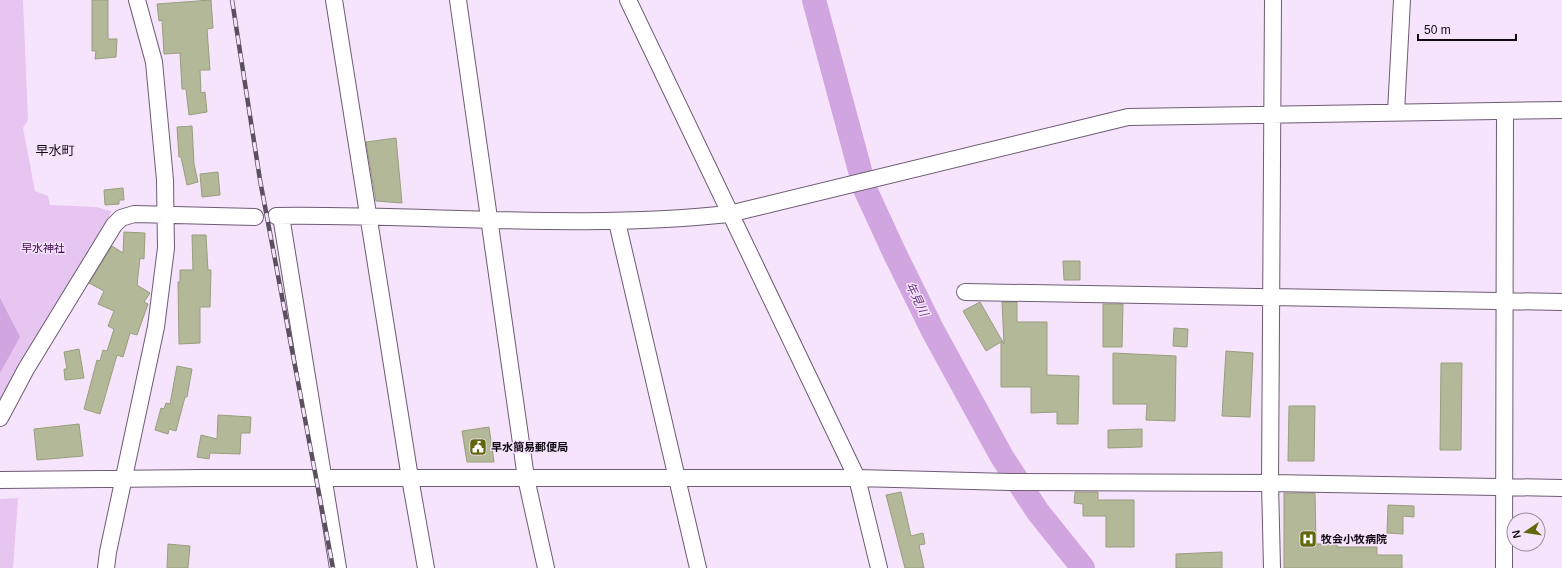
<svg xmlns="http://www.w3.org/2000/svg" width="1562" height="568" viewBox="0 0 1562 568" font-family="Helvetica,'Noto Sans JP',sans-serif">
	<rect width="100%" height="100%" fill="#f6e4fc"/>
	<path fill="#e6c5f0" d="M0,0H23L28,120L23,128L35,191L48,196L50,205L96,207L111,211L106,229L0,406Z
		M18,498L13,568H0V499Z"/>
	<path fill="#d1a5df" d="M0,298L20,337L0,373Z"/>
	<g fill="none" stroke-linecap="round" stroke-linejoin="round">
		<path stroke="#d1a5df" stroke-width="24" d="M814,0L865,189L895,254L933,331L1002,457L1038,512L1083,568"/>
	</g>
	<path fill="#b3b998" stroke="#989e7d" d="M92,0H108V39H117L116,57L95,59L96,51H92Z
		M211,0L213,28L207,29L210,70H200L201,93L205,92L207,112L189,115L186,89H182L180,53L164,54L162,20L159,21L157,4Z
		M192,126L194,164L198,182L187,185L181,157H179L177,127Z
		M396,138L402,203L376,201L366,142Z
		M218,172L220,195L202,197L200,174Z
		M123,188L124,200H119V204L105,205L104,190Z
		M124,232L145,233L144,259L140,258L137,285L150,293L144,302L148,304L137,335L130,333L123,357L117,355L100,414L84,409L97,360L100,361L103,350L107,351L114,329L108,326L114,311L98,304L104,291L89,283L112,246L123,253Z
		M192,235H206L208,270H211L210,307H200V343L179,344L178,282H180V270H193Z
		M1063,261H1080V280H1064Z
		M980,302L1004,344L1002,302H1017V322H1047V375L1079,376L1078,424H1057V412L1031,413V387H1001V342L986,351L963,311Z
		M1103,304H1123L1122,347H1103Z
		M1174,328L1188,329L1187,347L1173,346Z
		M79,349L84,378L65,380L64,369H67L64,352Z
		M1226,351L1253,353L1250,417L1222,416Z
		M1113,353L1176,356L1175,421L1146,420L1147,404H1113Z
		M1441,363H1462L1461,450H1440Z
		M177,366L192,369L187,397H185L176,431L169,429L168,434L155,430L161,408L164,409L166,403L170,404Z
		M1289,406H1315L1314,461H1288Z
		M218,415L251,417L250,433H241L240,454L210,453L209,459L197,457L201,435L217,439Z
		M79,424L83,456L37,460L34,429Z
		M489,427L494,462H467L462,431Z
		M1142,429V447L1108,448V430Z
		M901,492L911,536L923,533L925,544L919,545L924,568H905L886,495Z
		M1075,492H1098V500H1134V547H1106V516H1083V504L1074,503Z
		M1284,493H1315L1316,544H1337V547H1377V555H1402V568H1284Z
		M1388,505L1414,506V517L1403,516V534L1387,533Z
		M168,544L190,546L188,568H167Z
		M1222,552V568H1176V554Z"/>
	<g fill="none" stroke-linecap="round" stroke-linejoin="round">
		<defs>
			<path id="minor" d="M334,0L410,478L426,568
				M458,0L526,478L546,568
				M628,0L857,478L879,568
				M1396,112L1402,0
				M276,216C428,214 579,230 729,214L1128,117L1562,110
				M281,216L338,568
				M617,222L698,568
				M965,292L1562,302
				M0,418L26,369L114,225L121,218L134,214L255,217
				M0,480L203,478H857L1010,482L1270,483L1562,488
				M106,568L108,552L156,327L166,248L165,180L154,62L137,0
				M1272,568L1270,483L1273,0
				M1504,568L1505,111"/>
		</defs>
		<use href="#minor" stroke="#6e5b74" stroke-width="18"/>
		<use href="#minor" stroke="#fff" stroke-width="16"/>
		<defs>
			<path id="rail" d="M232,0L260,180L333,568"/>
		</defs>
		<use href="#rail" stroke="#5a505e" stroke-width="4.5"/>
		<use href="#rail" stroke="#f6e4fc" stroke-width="3" stroke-dasharray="9" stroke-linecap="butt"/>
	</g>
	<defs>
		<symbol id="civic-square" viewBox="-11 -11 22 22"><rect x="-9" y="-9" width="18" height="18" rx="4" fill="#60680b" stroke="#f6e4fc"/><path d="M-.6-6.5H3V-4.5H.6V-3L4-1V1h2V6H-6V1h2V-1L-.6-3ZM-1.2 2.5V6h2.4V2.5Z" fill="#fff"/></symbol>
		<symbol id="hospital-square" viewBox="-11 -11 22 22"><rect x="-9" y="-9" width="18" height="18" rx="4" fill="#60680b" stroke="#f6e4fc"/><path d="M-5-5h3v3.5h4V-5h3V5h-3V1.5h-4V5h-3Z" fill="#fff"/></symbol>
	</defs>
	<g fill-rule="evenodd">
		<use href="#civic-square" x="468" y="437" width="20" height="20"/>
		<use href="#hospital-square" x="1298" y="529" width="20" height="20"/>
	</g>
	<g text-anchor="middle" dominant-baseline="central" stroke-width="3" stroke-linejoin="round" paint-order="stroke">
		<g font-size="11" fill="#420850" stroke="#f6e4fc">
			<text x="43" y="248">早水神社</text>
		</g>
		<g font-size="11" font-weight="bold" fill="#100913" stroke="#f6e4fc" text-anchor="start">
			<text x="491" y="447">早水簡易郵便局</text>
			<text x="1321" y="539">牧会小牧病院</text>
		</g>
		<g font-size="12" font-style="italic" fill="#6d377d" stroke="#f6e4fc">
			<text transform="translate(917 299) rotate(64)">年見川</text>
		</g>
		<g font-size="13" fill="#100913" stroke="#f6e4fc">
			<text x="55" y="150">早水町</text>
		</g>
	</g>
	<g transform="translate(1526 532) rotate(257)"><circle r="19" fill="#f6e4fc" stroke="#9a8c9f"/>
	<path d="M0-3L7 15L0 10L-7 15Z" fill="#60680b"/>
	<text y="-6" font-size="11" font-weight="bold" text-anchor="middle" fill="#100913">N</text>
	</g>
	<path d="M1418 34v6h98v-6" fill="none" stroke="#100913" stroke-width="2"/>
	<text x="1424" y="34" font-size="12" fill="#100913" stroke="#f6e4fc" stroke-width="3" paint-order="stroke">50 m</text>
</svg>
